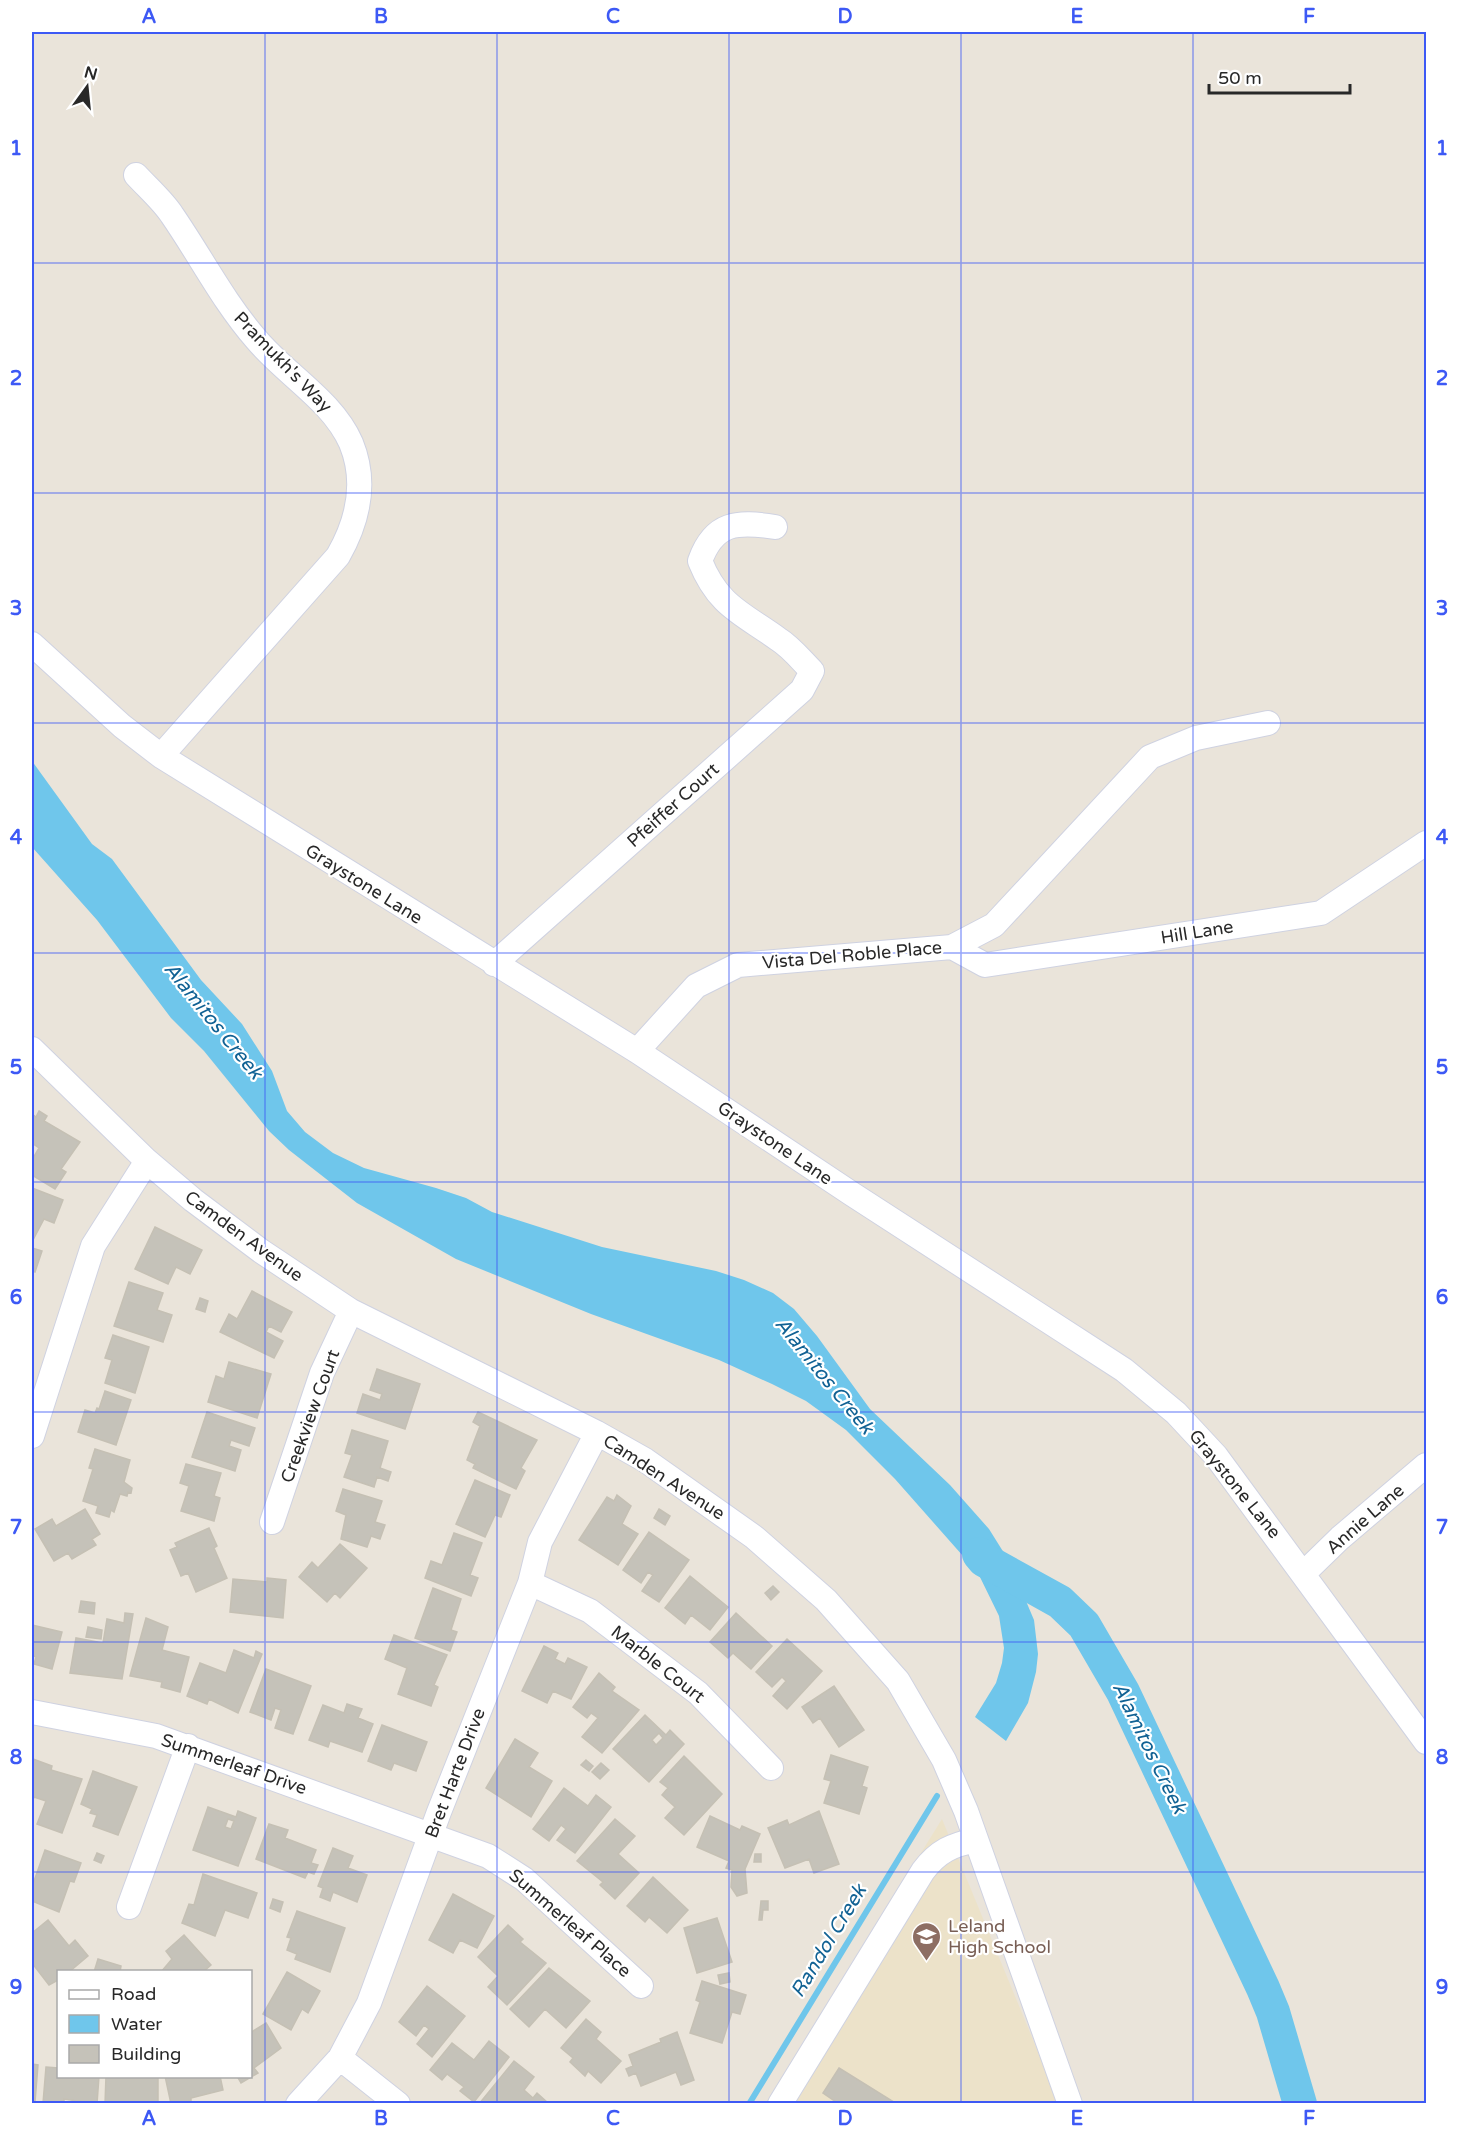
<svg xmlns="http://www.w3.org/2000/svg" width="1458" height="2135" viewBox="0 0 1458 2135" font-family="'Varela Round',sans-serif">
	<rect width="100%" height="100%" fill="#eae4da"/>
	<path fill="#ece2c9" d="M942,1819L1059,2103H766Z"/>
	<path fill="#6fc6eb" d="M32,761L92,844L112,859L201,980L242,1024L272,1071L287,1111L305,1132L333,1153L364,1168L436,1188L466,1198L492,1212L602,1247L716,1271L744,1280L773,1293L794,1309L817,1336L870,1409L950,1485L989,1529L1009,1561L1034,1620L1038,1654L1036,1672L1028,1703L1006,1741L975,1717L996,1683L1002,1663L1004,1648L999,1616L978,1573L895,1479L846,1430L806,1401L772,1384L719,1360L591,1314L456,1259L357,1203L289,1150L269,1131L204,1051L171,1018L97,920L32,847Z"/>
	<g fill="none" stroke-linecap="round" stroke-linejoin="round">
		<path stroke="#6fc6eb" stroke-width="6" d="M749,2104L937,1796"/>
		<path stroke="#6fc6eb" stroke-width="34" d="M979,1554L984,1560L1060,1602L1084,1625L1123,1692L1263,1988L1273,2012L1300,2104"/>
	</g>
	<path fill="#c5c2b9" stroke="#c5c0b4" stroke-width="1.5" fill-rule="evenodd" d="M39,1111L47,1116L44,1121L80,1142L61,1169L66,1172L55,1189L32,1175V1160L39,1148L32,1143V1114L36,1117Z
		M32,1188L63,1200L54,1223L44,1219L33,1240Z
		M155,1227L202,1250L190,1274L176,1267L168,1284L135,1269Z
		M32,1248L42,1251L35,1272L32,1271Z
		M129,1282L163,1293L157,1310L172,1315L163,1342L114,1326Z
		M252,1291L292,1312L281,1332L269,1326L266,1332L283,1341L274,1358L220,1332L229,1314L237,1319Z
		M200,1298L208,1301L205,1312L196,1309Z
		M113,1335L149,1347L135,1393L105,1383L112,1360L105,1358Z
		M229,1362L271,1374L257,1418L208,1402L216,1376L224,1379Z
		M377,1369L420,1384L405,1429L357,1413L363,1394L380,1400L382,1394L370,1390Z
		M105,1391L131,1400L116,1445L78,1432L85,1410L95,1413L97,1408L99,1409Z
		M207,1412L255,1428L249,1446L231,1440L229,1446L241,1450L235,1471L192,1457Z
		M478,1412L537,1440L521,1468L525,1471L516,1489L473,1468L475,1464L467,1460L480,1426L473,1422Z
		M352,1430L388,1441L380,1468L391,1472L388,1481L377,1477L374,1487L344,1477L352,1455L345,1453Z
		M95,1449L130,1460L124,1482L132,1488L131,1493L128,1492L127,1496L120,1494L114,1512L111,1510L109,1517L96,1513L98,1506L83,1501L93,1469L89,1468Z
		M186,1464L221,1473L214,1496L220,1498L214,1521L181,1511L189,1486L180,1483Z
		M475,1480L510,1495L501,1517L495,1515L485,1537L456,1524Z
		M343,1489L382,1501L375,1522L385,1525L380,1539L371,1536L367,1547L341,1539L346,1515L336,1511Z
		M617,1495L631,1506L622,1524L638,1534L618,1565L579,1540L607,1497L614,1501Z
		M85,1509L100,1534L92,1539L96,1545L72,1559L68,1553L54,1561L35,1529L52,1519L56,1526Z
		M659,1509L670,1516L665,1525L654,1518Z
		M209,1528L217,1546L214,1548L227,1578L196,1592L188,1573L181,1576L170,1550L177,1547L175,1543Z
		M649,1532L689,1560L659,1602L642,1591L653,1575L648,1572L641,1583L623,1570Z
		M454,1533L482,1543L470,1575L478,1578L471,1596L425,1578L431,1561L442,1565Z
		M340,1544L367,1568L340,1598L335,1593L327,1602L299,1577L312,1562L318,1568Z
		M690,1576L728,1607L710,1630L691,1615L685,1624L665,1608Z
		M267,1578L286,1580L283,1618L230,1612L233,1579L267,1582Z
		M773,1586L779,1592L771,1600L765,1593Z
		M433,1588L461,1599L451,1630L457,1632L450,1651L415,1638Z
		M81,1601L95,1603L94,1614L79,1612Z
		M125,1613L133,1614L122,1679L70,1673L76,1638L103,1643L107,1619L124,1623Z
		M736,1613L772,1646L751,1669L733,1653L728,1658L710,1642Z
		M146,1618L168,1627L162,1650L189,1657L180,1692L161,1687L162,1682L130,1676Z
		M32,1625L62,1632L52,1669L34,1664L36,1657L32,1655Z
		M88,1627L102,1630L101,1639L86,1637Z
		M394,1635L447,1655L434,1685L438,1687L431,1706L398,1694L407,1668L385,1659Z
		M787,1639L822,1671L787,1709L773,1696L786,1681L782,1677L772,1687L756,1672Z
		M544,1646L558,1653L555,1659L565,1664L568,1658L587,1667L571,1699L553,1691L547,1703L522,1691Z
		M234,1650L254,1658L256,1651L262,1654L238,1713L209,1699L207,1704L187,1696L200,1663L226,1673Z
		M266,1669L311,1686L293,1734L275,1728L281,1710L275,1708L271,1720L250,1712Z
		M599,1673L615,1687L612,1691L639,1710L602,1753L582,1737L598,1718L591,1713L587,1718L573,1707Z
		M834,1686L864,1730L839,1747L820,1718L813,1723L802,1707Z
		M347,1704L362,1709L358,1718L373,1724L362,1752L330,1741L328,1747L309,1740L323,1705L344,1713Z
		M645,1715L666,1735L670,1730L684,1744L649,1782L613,1749ZM659,1733L663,1738L656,1745L652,1740Z
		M382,1725L427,1742L416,1771L394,1763L391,1770L368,1761Z
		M515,1739L538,1753L529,1767L552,1781L531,1817L486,1788Z
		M831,1755L868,1767L862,1786L867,1788L859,1814L824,1803L831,1781L824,1779Z
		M684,1756L722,1794L684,1835L665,1818L675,1807L662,1795L668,1788L660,1782Z
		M33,1759L52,1766L51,1770L82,1779L62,1833L37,1824L46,1801L34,1797L32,1803Z
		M586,1760L593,1766L589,1771L581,1765Z
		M601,1763L609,1770L600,1779L592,1772Z
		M93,1771L137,1787L118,1835L93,1826L97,1815L90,1813L92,1809L81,1804Z
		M564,1788L588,1806L596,1795L611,1807L575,1853L557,1840L566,1829L561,1825L549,1841L533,1829Z
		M208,1807L236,1817L238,1811L256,1818L238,1866L193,1850ZM228,1819L234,1821L231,1829L225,1827Z
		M819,1811L839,1864L814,1873L809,1859L785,1868L768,1828L787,1820L789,1825Z
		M710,1816L740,1830L742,1826L760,1834L745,1869L747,1893L737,1896L731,1887L732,1870L726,1868L729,1861L697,1847Z
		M615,1819L635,1836L618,1854L639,1873L615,1899L600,1885L603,1882L577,1861Z
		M269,1824L288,1830L285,1838L316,1850L311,1863L318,1865L314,1874L308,1872L305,1878L256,1859Z
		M333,1848L353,1856L348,1868L367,1875L357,1902L333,1892L330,1901L320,1897L323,1888L318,1886Z
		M45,1850L81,1863L74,1882L70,1881L59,1912L32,1901V1887Z
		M97,1853L104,1856L101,1863L94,1860Z
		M755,1854H761V1862H754Z
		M203,1874L257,1893L248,1918L225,1910L215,1936L182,1923L189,1904L194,1905Z
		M653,1877L688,1910L667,1933L649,1917L645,1922L627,1906Z
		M453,1894L494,1916L477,1948L460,1940L453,1953L429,1940Z
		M273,1899L283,1902L280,1912L270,1908Z
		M761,1901H768V1910H763L762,1920H759Z
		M297,1911L345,1928L330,1972L295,1959L297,1954L287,1950L291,1938L287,1937Z
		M717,1918L732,1962L697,1973L684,1928Z
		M48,1920L69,1946L75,1940L88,1956L69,1972H58V1980L49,1985L32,1963V1933Z
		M508,1925L523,1939L520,1942L546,1963L507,2005L488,1987L498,1976L478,1957Z
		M184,1935L211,1965L203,1972H161L172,1959L166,1951Z
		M98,1959L121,1966L120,1972H94Z
		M549,1968L590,2001L566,2028L545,2009L529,2027L510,2009Z
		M287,1972L320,1991L308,2013L302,2009L291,2030L263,2014Z
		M729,1973L730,1982L720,1984L718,1975Z
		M702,1981L746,1995L740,2014L732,2012L722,2043L690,2033L700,2002L696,2000Z
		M427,1986L465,2016L432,2057L417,2044L429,2029L424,2025L416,2036L399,2022Z
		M586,2019L601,2032L596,2039L621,2061L601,2083L588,2071L585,2076L570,2062L573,2058L561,2048Z
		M266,2023L281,2048L254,2068L258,2073L241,2083L237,2076H250V2033Z
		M677,2032L694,2080L681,2085L676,2072L641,2086L636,2073L629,2076L626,2069L633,2066L629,2055L661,2042L660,2039Z
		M489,2041L509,2057L474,2102L460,2091L464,2087L447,2074L442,2080L430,2070L452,2043L474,2060Z
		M514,2061L534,2077L524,2090L533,2098L537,2093L547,2102L479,2104Z
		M32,2064L38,2065L35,2102H32Z
		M46,2067L58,2068V2076H99L97,2104L64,2099V2104L43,2103Z
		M839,2068L897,2104H839L823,2093Z
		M106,2076H158V2104H105Z
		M165,2076H220L223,2090L191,2098V2101L171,2104Z"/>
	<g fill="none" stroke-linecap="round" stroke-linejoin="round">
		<defs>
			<path id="minor" d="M136,175C148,188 163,201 172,215C201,257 223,301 256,339C286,375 332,400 351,443C367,482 358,521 338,556L161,756
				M32,644L122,726L161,756L637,1051L852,1194L1124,1370L1176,1413L1216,1456L1426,1742
				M952,947L985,965L1321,913L1426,843
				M494,964L802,690L812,671C801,660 791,647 778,639C742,613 718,606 700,561C714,522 737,521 775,527
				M32,1049L147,1161L193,1200L261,1251L351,1311L597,1433L645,1460L754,1537L826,1600L898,1681L944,1760L966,1811L1070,2104
				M637,1051L696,986L738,965L952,947L994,925L1150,757L1196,738L1268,723
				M32,1436L93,1246L147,1161
				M272,1522L322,1373L351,1311
				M1304,1573L1340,1538L1426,1465
				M530,1583L590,1611L698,1693L771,1768
				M32,1712L156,1736L488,1856L524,1879L641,1986
				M129,1907L188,1746
				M340,2058L398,2104
				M298,2104L340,2058L369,2003L439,1812L530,1583L540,1542L597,1433
				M780,2104L923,1871C938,1851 952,1845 976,1840"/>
		</defs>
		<use href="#minor" stroke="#cfd2e1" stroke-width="26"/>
		<use href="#minor" stroke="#fff" stroke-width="24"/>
	</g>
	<path fill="none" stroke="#3d59f5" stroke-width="1.5" stroke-opacity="0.55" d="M265,32V2104M497,32V2104M729,32V2104M961,32V2104M1193,32V2104M32,263H1426M32,493H1426M32,723H1426M32,953H1426M32,1182H1426M32,1412H1426M32,1642H1426M32,1872H1426"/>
	<defs>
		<symbol id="school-pin" viewBox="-11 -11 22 30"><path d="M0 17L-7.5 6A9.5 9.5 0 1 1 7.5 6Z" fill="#8d6e63" stroke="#fff"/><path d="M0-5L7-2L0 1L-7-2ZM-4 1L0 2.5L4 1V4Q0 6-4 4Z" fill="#fff"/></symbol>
	</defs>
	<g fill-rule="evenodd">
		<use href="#school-pin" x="910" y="1920" width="33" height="45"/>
	</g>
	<g text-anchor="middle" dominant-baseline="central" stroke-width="4.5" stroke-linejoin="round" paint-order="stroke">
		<g font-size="18" fill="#282828" stroke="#fff">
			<text transform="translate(283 362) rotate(46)">Pramukh's Way</text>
			<text transform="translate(673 805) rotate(-42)">Pfeiffer Court</text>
			<text transform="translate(364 884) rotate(32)">Graystone Lane</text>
			<text transform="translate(1197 932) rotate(-9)">Hill Lane</text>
			<text transform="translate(852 955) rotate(-5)">Vista Del Roble Place</text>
			<text transform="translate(775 1143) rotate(34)">Graystone Lane</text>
			<text transform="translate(244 1236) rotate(36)">Camden Avenue</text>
			<text transform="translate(310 1416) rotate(-70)">Creekview Court</text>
			<text transform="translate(664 1477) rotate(33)">Camden Avenue</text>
			<text transform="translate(1235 1484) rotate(51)">Graystone Lane</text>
			<text transform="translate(1365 1519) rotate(-41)">Annie Lane</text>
			<text transform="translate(658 1664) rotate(38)">Marble Court</text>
			<text transform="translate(234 1764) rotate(19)">Summerleaf Drive</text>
			<text transform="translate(455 1773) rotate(-69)">Bret Harte Drive</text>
			<text transform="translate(570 1923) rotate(41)">Summerleaf Place</text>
		</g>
		<g font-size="18" fill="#785e54" stroke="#fff" text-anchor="start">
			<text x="948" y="1926">Leland<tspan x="948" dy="21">High School</tspan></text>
		</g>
		<g font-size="20" font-style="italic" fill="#116294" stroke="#fff">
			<text transform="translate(213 1021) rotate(51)">Alamitos Creek</text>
			<text transform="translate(824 1376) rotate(51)">Alamitos Creek</text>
			<text transform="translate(1149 1748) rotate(64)">Alamitos Creek</text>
			<text transform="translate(829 1941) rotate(-59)">Randol Creek</text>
		</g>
	</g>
	<rect width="1458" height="2135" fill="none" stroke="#ffffff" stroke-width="66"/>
	<rect x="57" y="1970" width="195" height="108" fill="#ffffff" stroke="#a9a9a9" stroke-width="1.5"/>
	<rect x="69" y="1990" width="30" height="9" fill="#ffffff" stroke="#a9a9a9" stroke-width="1.5"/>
	<text x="111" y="2000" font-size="18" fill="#282828">Road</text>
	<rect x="69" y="2015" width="30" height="18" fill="#6fc6eb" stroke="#a9a9a9" stroke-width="1.5"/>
	<text x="111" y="2030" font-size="18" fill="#282828">Water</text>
	<rect x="69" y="2045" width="30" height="18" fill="#c5c2b9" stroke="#a9a9a9" stroke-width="1.5"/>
	<text x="111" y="2060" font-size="18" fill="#282828">Building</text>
	<g transform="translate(87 87) rotate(15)" stroke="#ffffff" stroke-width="4.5" paint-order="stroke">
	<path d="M0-4.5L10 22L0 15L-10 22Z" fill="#282828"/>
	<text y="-9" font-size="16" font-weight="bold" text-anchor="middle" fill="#282828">N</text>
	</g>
	<path d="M1209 84v9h141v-9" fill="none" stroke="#282828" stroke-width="3"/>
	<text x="1218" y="84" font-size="18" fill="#282828" stroke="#ffffff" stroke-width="4.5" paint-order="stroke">50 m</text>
	<rect x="33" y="33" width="1392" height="2069" fill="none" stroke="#3d59f5" stroke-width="2"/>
	<g font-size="20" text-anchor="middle" font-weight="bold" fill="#3d59f5">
		<text x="149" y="23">A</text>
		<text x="381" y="23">B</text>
		<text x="613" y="23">C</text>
		<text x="845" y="23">D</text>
		<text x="1077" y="23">E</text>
		<text x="1309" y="23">F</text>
		<text x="16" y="155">1</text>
		<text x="1442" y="155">1</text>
		<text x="16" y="385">2</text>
		<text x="1442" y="385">2</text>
		<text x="16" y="615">3</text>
		<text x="1442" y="615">3</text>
		<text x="16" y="844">4</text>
		<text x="1442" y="844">4</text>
		<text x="16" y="1074">5</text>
		<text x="1442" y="1074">5</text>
		<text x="16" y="1304">6</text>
		<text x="1442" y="1304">6</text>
		<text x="16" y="1534">7</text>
		<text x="1442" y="1534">7</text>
		<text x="16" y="1764">8</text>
		<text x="1442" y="1764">8</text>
		<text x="16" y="1994">9</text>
		<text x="1442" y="1994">9</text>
		<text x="149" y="2125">A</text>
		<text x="381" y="2125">B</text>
		<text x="613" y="2125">C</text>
		<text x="845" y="2125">D</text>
		<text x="1077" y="2125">E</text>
		<text x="1309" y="2125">F</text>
	</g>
</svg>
